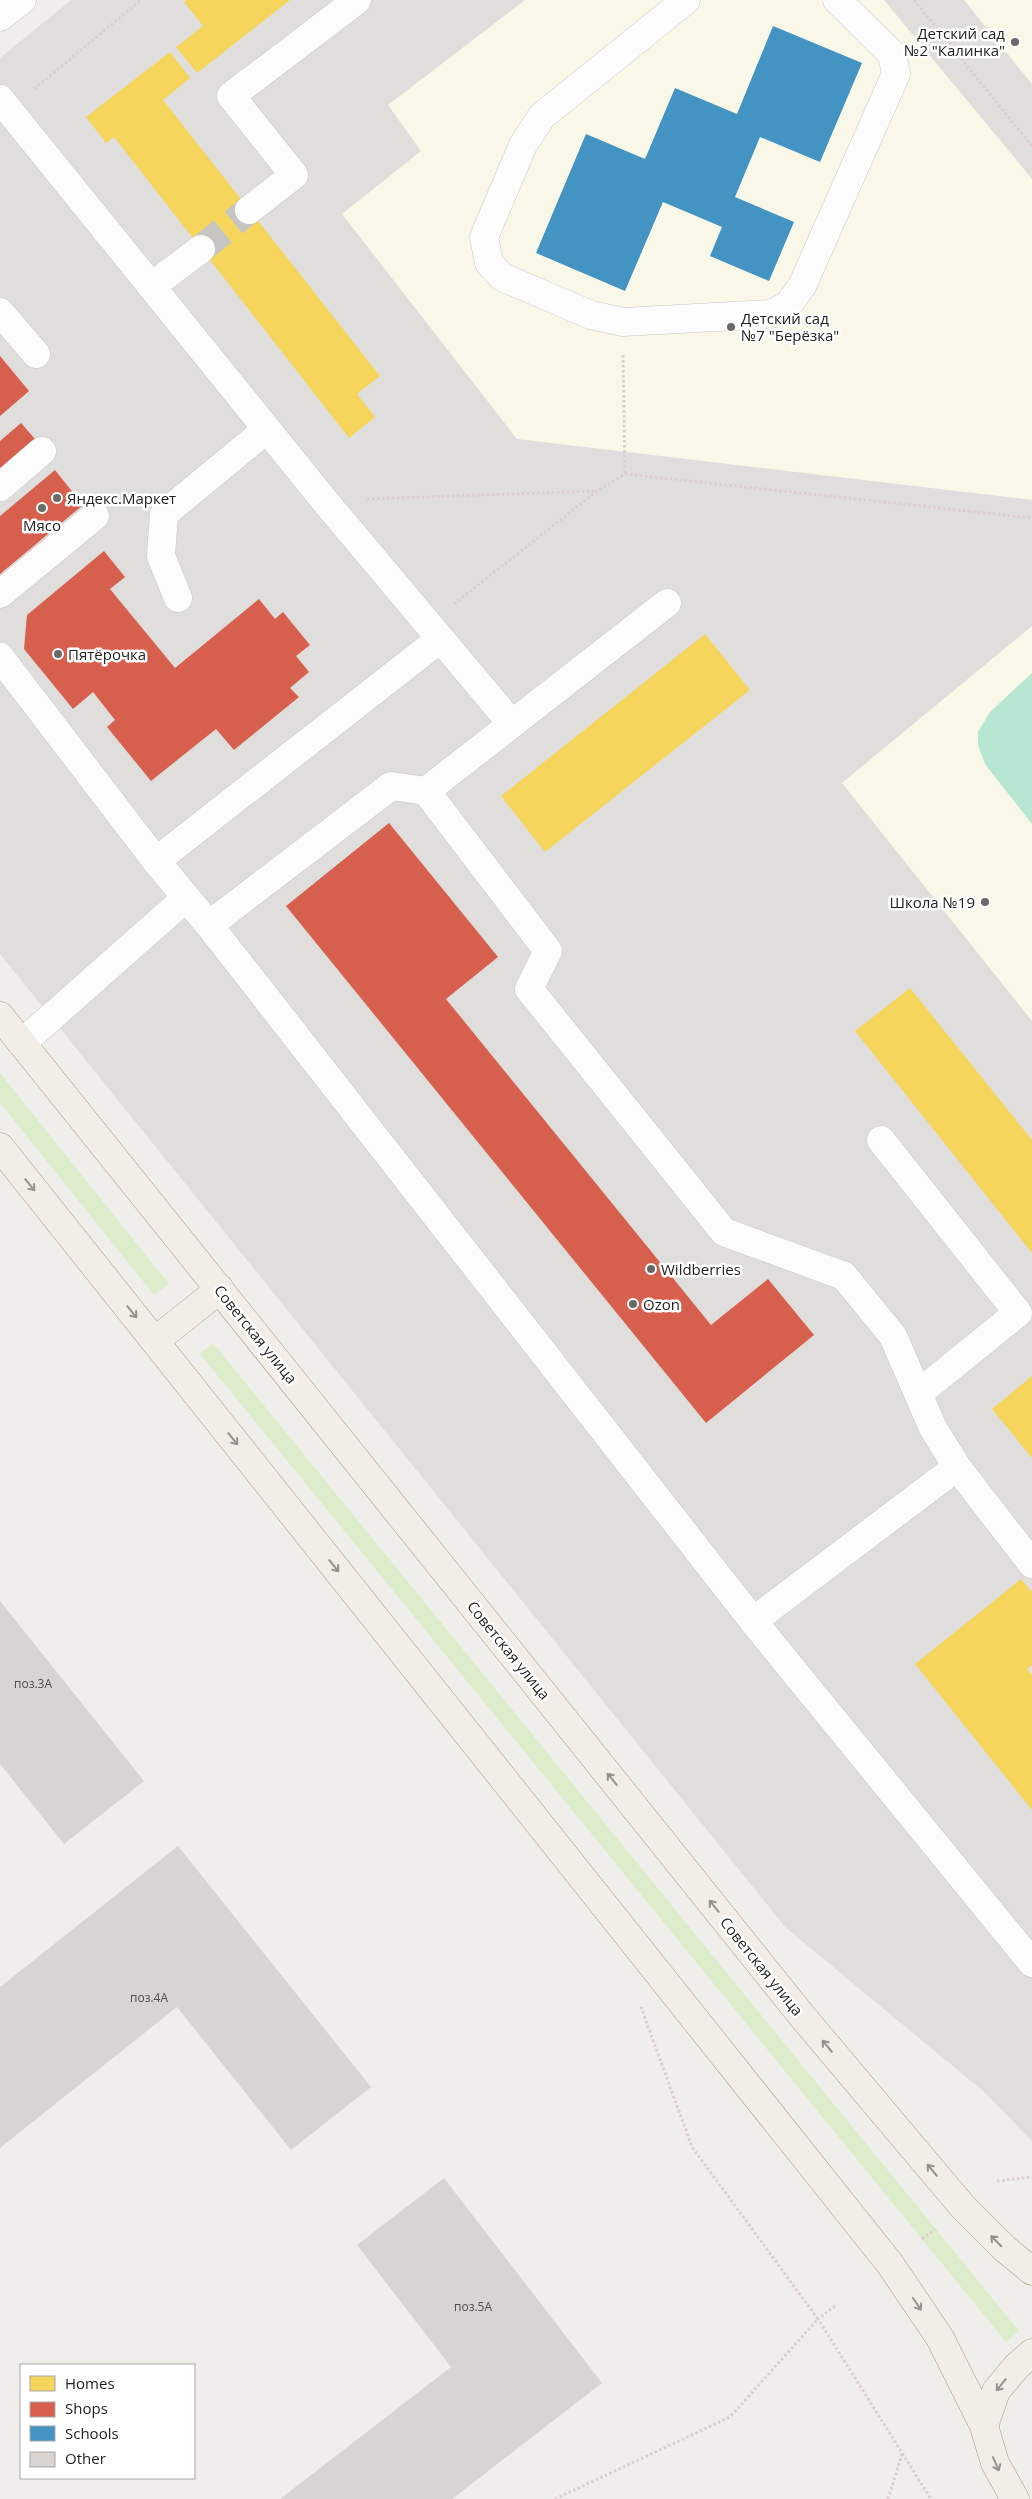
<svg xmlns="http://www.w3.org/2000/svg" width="1032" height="2499" viewBox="0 0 1032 2499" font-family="'Open Sans',sans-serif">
	<rect width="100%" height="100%" fill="#f0eeeb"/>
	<path fill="#dfdedc" d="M71,0H1032V2141L983,2091L786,1928L0,954V58Z"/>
	<path fill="#f8f7e8" d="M525,0H884L1032,179V500L517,439L342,214L421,151L388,105Z
		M964,0H1032V84Z
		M1032,626V1021L842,783Z"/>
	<path fill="#ddeccb" d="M0,1073L169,1284L154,1295L0,1103Z
		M213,1343L1019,2331L1006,2342L200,1354Z"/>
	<path fill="#b7e6d2" d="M1032,673V824L985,764L978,745V732L990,712Z"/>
	<path fill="#f6d55c" d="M187,0H290L197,73L176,47L203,26L184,2Z
		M170,52L190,78L163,100L380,376L357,394L375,417L349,438L114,137L106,143L86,117Z
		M705,634L750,690L545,852L501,796Z
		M910,988L1032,1140V1253L855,1031Z
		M1032,1376V1458L992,1409Z
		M1021,1579L1032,1592V1665L1027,1669L1032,1675V1810L915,1664Z"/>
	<path fill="#d6604d" d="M0,356L29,391L0,416Z
		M21,423L35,439L0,470V441Z
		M55,470L83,505L0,574V516Z
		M104,551L125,577L110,589L175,668L259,599L275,619L283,612L310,645L296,656L309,672L290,688L299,697L234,750L216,729L151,781L107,727L115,720L93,692L73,709L24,649L27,615Z
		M389,823L498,957L446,999L711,1325L768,1279L814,1335L706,1423L286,906Z"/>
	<path fill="#4393c3" d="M773,26L862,63L820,162L760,137L735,197L794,222L769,281L710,256L722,227L663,202L625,291L536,253L586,134L645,159L675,88L737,114Z"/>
	<path fill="#d7d4d2" d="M0,1601L144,1781L64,1844L0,1764Z
		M178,1846L371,2087L291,2150L177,2007L0,2148V1987Z
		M444,2178L602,2383L452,2499H280L451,2367L357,2245Z"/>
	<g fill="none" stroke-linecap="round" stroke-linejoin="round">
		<path stroke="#c7c5c3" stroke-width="28" stroke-dasharray="28 14" stroke-linecap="butt" d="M201,249L249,210"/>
		<defs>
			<path id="minor" d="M686,0L542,116L523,145L484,237L489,263L502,277L591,315L623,322L771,314L788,305L802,286L896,74L892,54L837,0
				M0,17L22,0
				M0,99L324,500L512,724
				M249,210L294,175L231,96L357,0
				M153,285L201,249
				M0,312L36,354
				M0,487L42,451
				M0,594L95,516
				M178,598L161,556L164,514L267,429
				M0,657L156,861L209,925L753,1621L1032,1963
				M426,791L548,951L529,989L724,1232L844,1276L893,1336L933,1428L957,1467L1032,1564
				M156,861L440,639
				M209,925L391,786L426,791L667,603
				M22,1043L186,898
				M881,1140L1018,1313L919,1393
				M753,1621L957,1467"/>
			<path id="major" d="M0,1016L802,2016L963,2207L1004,2248L1032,2271
				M0,1147L890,2264L940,2338L984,2426L995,2463L1015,2499
				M155,1341L220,1289
				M984,2426L996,2391L1017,2366L1032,2353"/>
		</defs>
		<use href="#minor" stroke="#c9c8c7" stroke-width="29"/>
		<use href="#major" stroke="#a79c86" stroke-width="29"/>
		<path stroke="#dccecd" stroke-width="3" stroke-dasharray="2.5 2.5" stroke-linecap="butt" d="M914,0L1032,146
			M34,89L141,0
			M623,355L625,474
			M367,499L596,491
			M454,604L597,491L625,474L1032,518
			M997,2181L1032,2177
			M922,2239L935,2229
			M835,2306L818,2319L931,2499
			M555,2499L730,2417L818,2319L692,2147L641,2007
			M888,2499L902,2454"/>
		<use href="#minor" stroke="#fdfcfc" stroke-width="28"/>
		<use href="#major" stroke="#f3ede7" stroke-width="28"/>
	</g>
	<defs><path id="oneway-shaft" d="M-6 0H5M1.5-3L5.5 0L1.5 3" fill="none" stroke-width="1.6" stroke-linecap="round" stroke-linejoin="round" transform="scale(1.25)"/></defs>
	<g stroke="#95928e">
		<use href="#oneway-shaft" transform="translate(30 1185) rotate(51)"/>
		<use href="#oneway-shaft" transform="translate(132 1312) rotate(51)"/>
		<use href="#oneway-shaft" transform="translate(233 1439) rotate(51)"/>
		<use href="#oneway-shaft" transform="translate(334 1566) rotate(51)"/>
		<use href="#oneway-shaft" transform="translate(612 1779) rotate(-129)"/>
		<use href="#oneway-shaft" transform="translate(714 1906) rotate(-129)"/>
		<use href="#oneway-shaft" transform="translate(827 2046) rotate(-130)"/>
		<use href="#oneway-shaft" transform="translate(932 2170) rotate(-130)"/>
		<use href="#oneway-shaft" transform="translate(996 2241) rotate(-135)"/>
		<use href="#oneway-shaft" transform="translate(917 2304) rotate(56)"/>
		<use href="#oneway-shaft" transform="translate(1001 2385) rotate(129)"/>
		<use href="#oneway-shaft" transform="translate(996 2464) rotate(66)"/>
	</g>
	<g fill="#6a6968" stroke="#fff" stroke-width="2">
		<circle cx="1015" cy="42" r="5"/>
		<circle cx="731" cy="327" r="5"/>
		<circle cx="57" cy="498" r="5"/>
		<circle cx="42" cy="508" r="5"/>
		<circle cx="58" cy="654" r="5"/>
		<circle cx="985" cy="902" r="5"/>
		<circle cx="651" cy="1269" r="5"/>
		<circle cx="633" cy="1304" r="5"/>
	</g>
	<g text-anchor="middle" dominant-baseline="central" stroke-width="5" stroke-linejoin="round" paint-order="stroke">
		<g font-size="12" fill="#4f4e4e">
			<text x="33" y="1683">поз.3А</text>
			<text x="149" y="1997">поз.4А</text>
			<text x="473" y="2306">поз.5А</text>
		</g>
		<g font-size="15" fill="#222" stroke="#fff" text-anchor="start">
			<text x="1005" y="33" text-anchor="end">Детский сад<tspan x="1005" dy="17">№2 "Калинка"</tspan></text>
			<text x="741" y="318">Детский сад<tspan x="741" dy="17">№7 "Берёзка"</tspan></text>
			<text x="67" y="498">Яндекс.Маркет</text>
			<text x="42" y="525" text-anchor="middle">Мясо</text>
			<text x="68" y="654">Пятёрочка</text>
			<text x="975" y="902" text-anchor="end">Школа №19</text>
			<text x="661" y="1269">Wildberries</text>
			<text x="643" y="1304">Ozon</text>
		</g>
		<g font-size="15" fill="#222" stroke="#fff">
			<text transform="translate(256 1334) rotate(51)">Советская улица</text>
			<text transform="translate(509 1650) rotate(51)">Советская улица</text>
			<text transform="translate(762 1966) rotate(51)">Советская улица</text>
		</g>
	</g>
	<rect x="20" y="2364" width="175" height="115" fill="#ffffff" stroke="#a7a7a7"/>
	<rect x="30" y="2376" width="25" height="15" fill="#f6d55c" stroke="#a7a7a7"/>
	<text x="65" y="2389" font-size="15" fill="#222222">Homes</text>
	<rect x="30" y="2402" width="25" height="15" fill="#d6604d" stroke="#a7a7a7"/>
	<text x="65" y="2414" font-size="15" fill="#222222">Shops</text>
	<rect x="30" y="2426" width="25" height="15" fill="#4393c3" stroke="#a7a7a7"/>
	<text x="65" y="2439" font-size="15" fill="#222222">Schools</text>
	<rect x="30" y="2452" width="25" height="15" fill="#d7d4d2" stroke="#a7a7a7"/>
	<text x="65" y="2464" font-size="15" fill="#222222">Other</text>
</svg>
